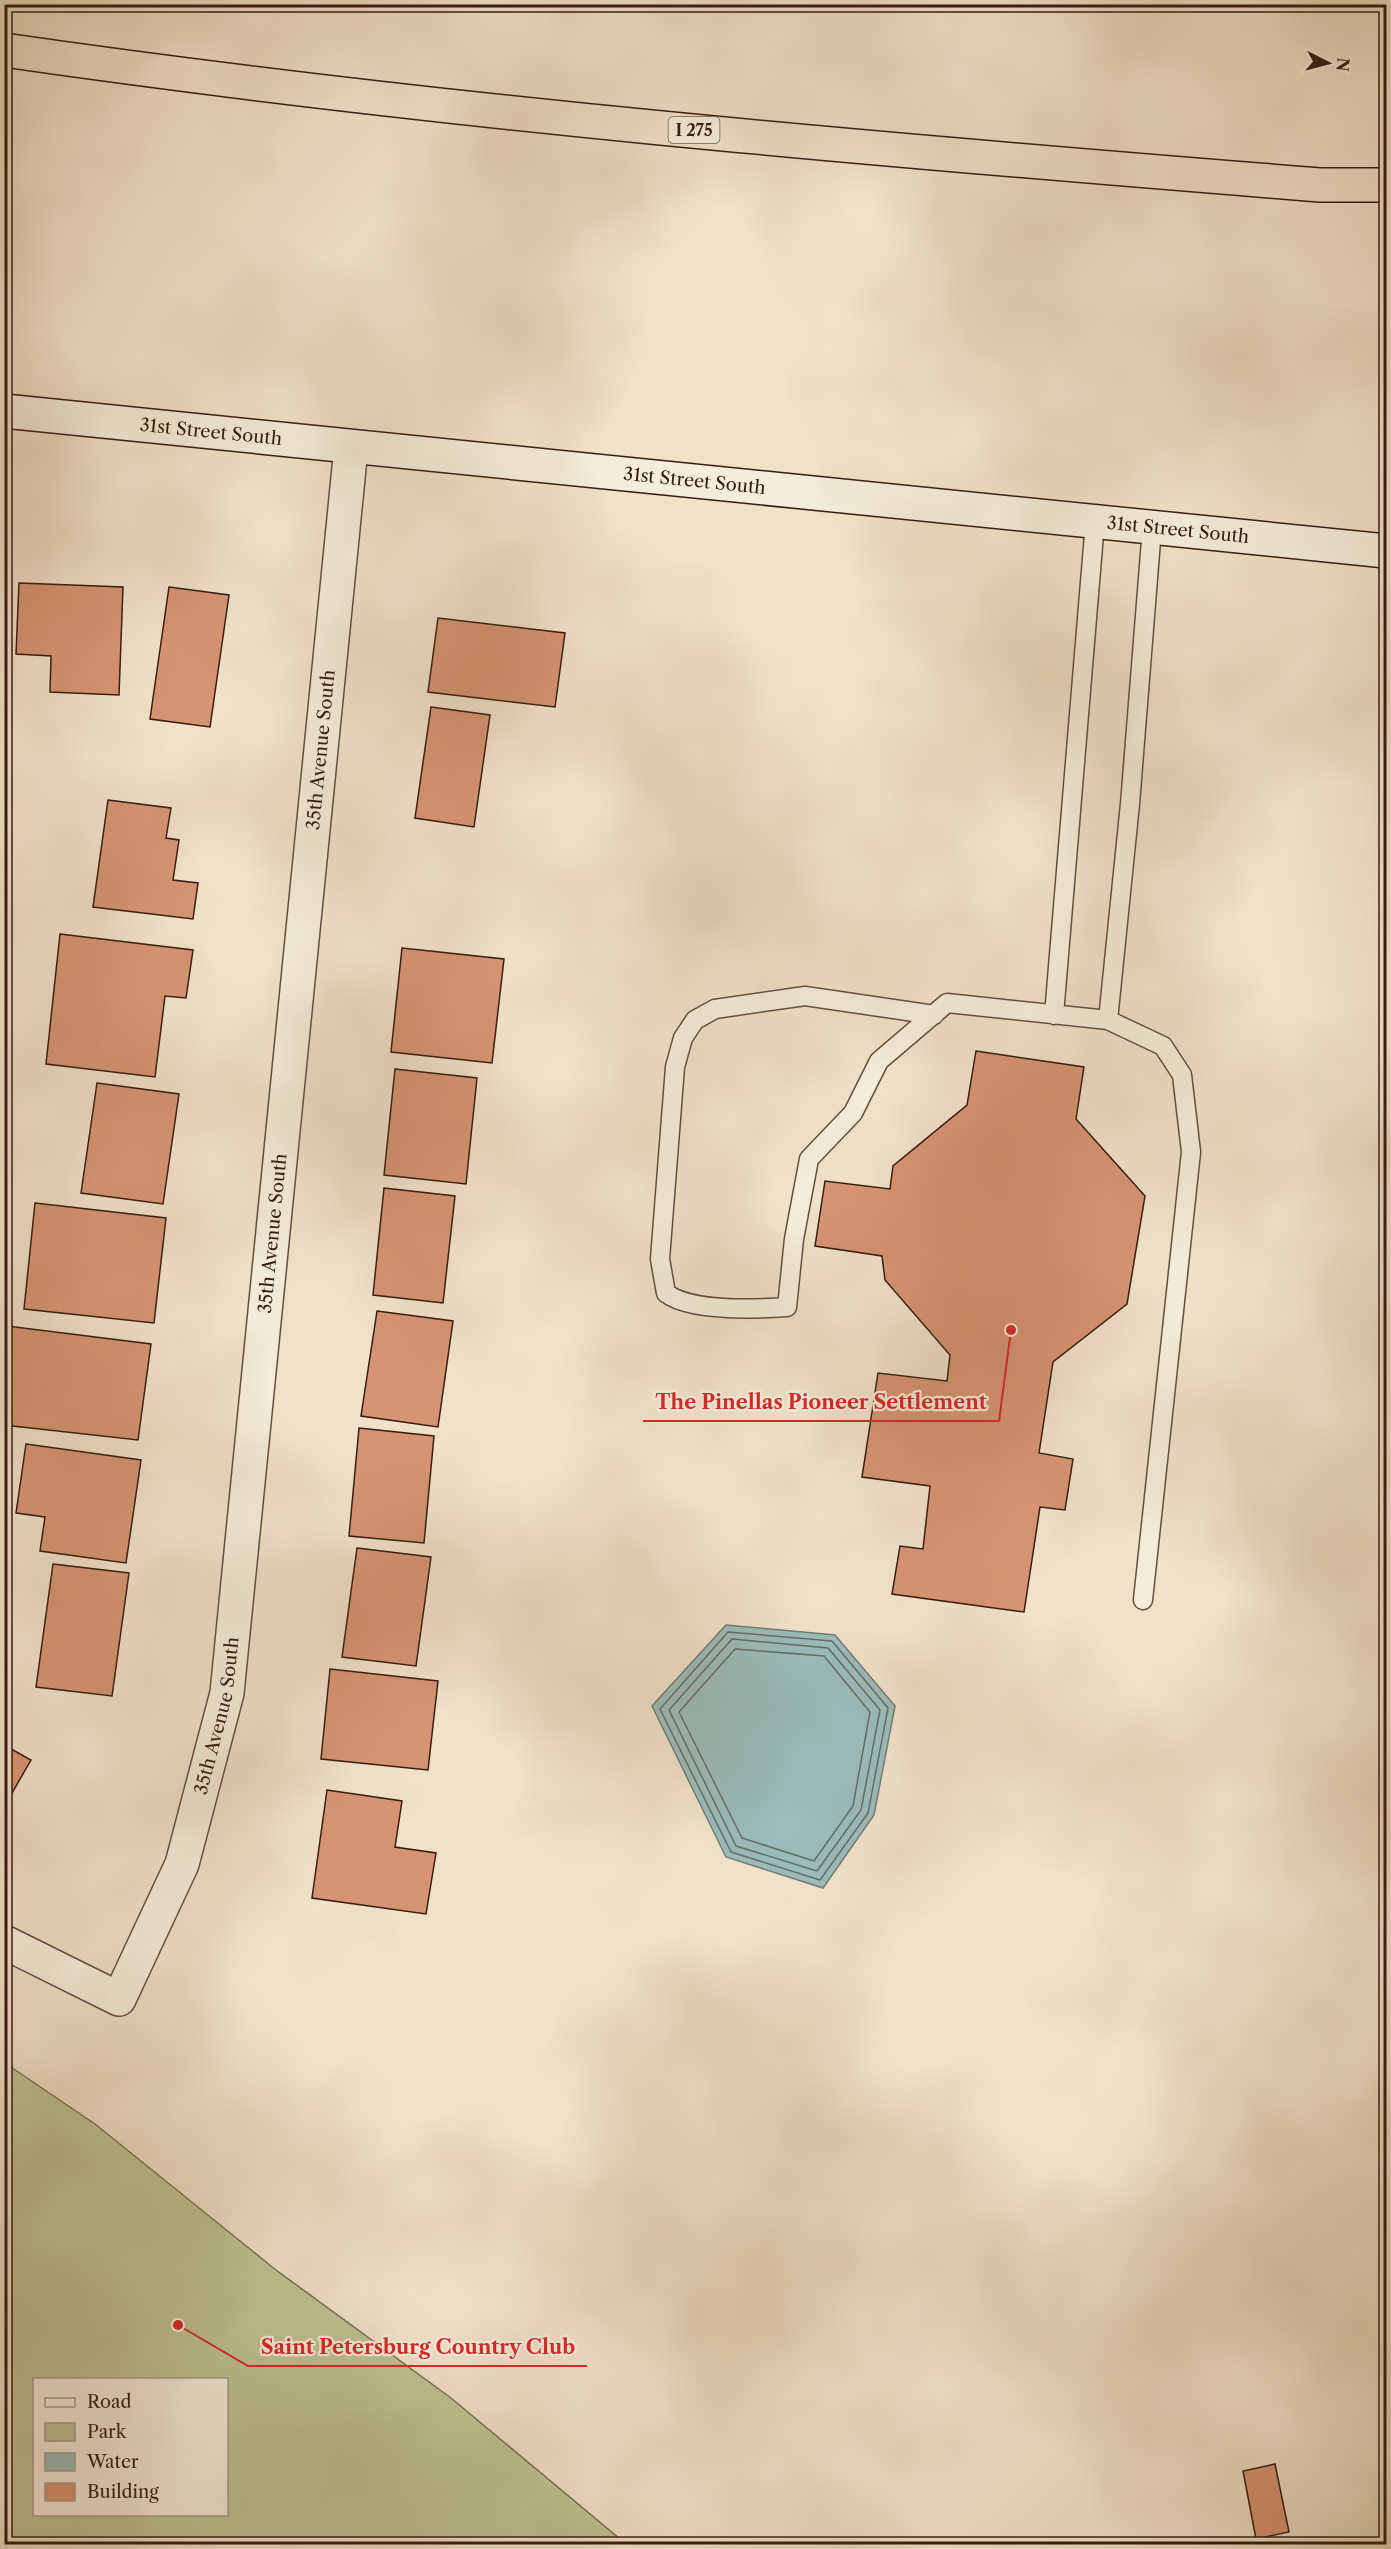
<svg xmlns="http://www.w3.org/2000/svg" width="1391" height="2549" viewBox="0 0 1391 2549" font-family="'Libre Caslon Text',serif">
	<rect width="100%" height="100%" fill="#f0e1c8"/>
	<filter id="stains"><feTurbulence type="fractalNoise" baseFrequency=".00333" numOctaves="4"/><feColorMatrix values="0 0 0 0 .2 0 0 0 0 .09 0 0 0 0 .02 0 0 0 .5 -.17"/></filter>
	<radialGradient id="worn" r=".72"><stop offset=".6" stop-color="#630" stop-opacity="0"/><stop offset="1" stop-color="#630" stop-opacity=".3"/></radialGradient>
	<path fill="#bec193" stroke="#7a6e52" stroke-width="1.5" fill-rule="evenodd" d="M5,2063L95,2124L276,2270L451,2398L626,2544H5ZM34,2380H226V2514H34Z"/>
	<path fill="#9bbcba" stroke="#727c77" stroke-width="1.5" d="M726,1625L835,1635L895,1706L874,1815L823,1888L726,1857L652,1706Z"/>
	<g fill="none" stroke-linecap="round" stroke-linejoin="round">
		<path stroke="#686c66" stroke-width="1.5" d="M728,1632L832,1641L888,1708L868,1813L820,1880L731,1852L660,1709Z
			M732,1639L828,1648L880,1710L861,1810L817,1871L736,1846L669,1710Z
			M735,1649L824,1656L870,1712L853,1806L814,1861L742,1838L679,1712Z"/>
	</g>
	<path fill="#d79472" stroke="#351c12" stroke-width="1.5" d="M19,583L123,587L119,695L50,692L51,656L16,654Z
		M169,587L229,595L210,727L150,719Z
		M438,618L565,633L555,707L428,692Z
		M431,707L490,715L474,827L415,818Z
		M108,800L171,808L166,838L179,840L173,880L198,883L193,919L93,907Z
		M60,934L193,950L186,998L165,996L155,1077L46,1064Z
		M402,948L504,959L492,1063L391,1052Z
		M976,1051L1084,1067L1076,1119L1145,1196L1127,1304L1053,1362L1039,1453L1073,1459L1065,1510L1040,1507L1024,1612L892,1594L900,1546L923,1549L930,1486L862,1477L878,1373L947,1381L950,1355L885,1280L882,1256L815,1246L825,1181L890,1189L893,1166L967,1105Z
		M395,1069L477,1078L466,1184L384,1175Z
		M97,1083L179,1094L163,1204L81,1193Z
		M384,1188L455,1196L443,1303L373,1295Z
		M35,1203L166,1218L154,1323L24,1309Z
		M377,1311L453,1321L438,1427L361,1416Z
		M7,1326L151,1344L138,1440L4,1425Z
		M359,1428L434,1436L424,1543L349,1536Z
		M26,1444L141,1460L126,1563L40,1551L45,1517L16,1513Z
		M357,1548L431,1557L416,1666L342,1657Z
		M53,1564L129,1573L112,1696L36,1687Z
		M330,1669L438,1681L428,1770L321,1759Z
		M4,1745L31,1760L4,1807Z
		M327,1790L402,1801L395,1847L436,1853L426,1914L312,1898Z
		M1275,2464L1289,2532L1256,2539L1243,2471Z"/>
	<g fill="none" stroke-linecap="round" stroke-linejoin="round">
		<defs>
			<path id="lane" d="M934,1015L805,996L715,1009L695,1020L683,1038L675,1067L660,1259L666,1293C690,1312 757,1309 787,1307L794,1239L809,1159L853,1113L879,1061L947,1003L1108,1020L1163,1046L1182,1075L1191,1152L1143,1600
				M1054,1015L1095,522
				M1108,1020L1130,804L1152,528"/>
			<g id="street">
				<path id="s1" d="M4,1942L119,1999L182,1864L227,1693L351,448"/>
			</g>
			<g id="secondary">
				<path id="s2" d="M4,411L1386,551"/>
			</g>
			<path id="highway" d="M4,50C441,113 881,150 1320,185H1386"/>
		</defs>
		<use href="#lane" stroke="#644d40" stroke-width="21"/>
		<use href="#street" stroke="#644d40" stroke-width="36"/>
		<use href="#secondary" stroke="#351c12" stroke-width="36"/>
		<use href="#highway" stroke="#351c12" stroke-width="36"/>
		<use href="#lane" stroke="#f5ecdb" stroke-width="18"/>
		<use href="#street" stroke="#f5ecdb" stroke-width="33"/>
		<use href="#secondary" stroke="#f5ecdb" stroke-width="33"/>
		<use href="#highway" stroke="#f0e1c8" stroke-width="33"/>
	</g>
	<g text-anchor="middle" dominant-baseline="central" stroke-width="4.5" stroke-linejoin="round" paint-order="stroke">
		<rect fill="#f5ecdb" stroke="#6f5a4e" stroke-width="1.5" x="668.5" y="117" width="51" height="26" rx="4.5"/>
		<g font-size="16" font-weight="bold" fill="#351c12">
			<text x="694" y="130">I 275</text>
		</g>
		<g font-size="18" fill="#351c12" stroke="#f5ecdb">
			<text stroke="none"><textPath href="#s2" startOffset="208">31st Street South</textPath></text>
			<text stroke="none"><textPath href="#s2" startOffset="694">31st Street South</textPath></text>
			<text stroke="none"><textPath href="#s2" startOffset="1180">31st Street South</textPath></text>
			<text stroke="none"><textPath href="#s1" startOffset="1402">35th Avenue South</textPath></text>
			<text stroke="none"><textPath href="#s1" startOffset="916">35th Avenue South</textPath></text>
			<text stroke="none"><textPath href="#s1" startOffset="430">35th Avenue South</textPath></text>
		</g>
	</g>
	<path fill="none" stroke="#d62828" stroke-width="2" d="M1011 1330L999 1421H643M178 2325L248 2366H587"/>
	<g fill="#d62828" stroke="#f5ecdb" stroke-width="2">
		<circle cx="1011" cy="1330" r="6"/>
		<circle cx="178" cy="2325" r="6"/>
	</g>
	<g font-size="20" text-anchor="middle" font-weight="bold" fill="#d62828" stroke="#f5ecdb" stroke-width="4.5" stroke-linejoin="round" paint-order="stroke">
		<text x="821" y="1409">The Pinellas Pioneer Settlement</text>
		<text x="418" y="2354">Saint Petersburg Country Club</text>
	</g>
	<rect width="1391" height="2549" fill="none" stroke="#f0e1c8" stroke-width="24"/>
	<rect x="6" y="6" width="1379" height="2537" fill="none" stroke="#351c12" stroke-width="3"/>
	<rect x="12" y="12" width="1367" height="2525" fill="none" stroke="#351c12" stroke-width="1.5"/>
	<rect x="33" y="2378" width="195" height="138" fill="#f5ecdb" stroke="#a8998b" stroke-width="1.5"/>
	<rect x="45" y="2398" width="30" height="9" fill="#f5ecdb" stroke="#a8998b" stroke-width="1.5"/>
	<text x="87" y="2408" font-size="18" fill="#351c12">Road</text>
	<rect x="45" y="2423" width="30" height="18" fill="#bec193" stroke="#a8998b" stroke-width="1.5"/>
	<text x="87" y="2438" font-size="18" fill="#351c12">Park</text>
	<rect x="45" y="2453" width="30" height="18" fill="#9bbcba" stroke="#a8998b" stroke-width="1.5"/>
	<text x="87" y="2468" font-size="18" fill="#351c12">Water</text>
	<rect x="45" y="2483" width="30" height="18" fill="#d79472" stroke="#a8998b" stroke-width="1.5"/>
	<text x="87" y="2498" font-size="18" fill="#351c12">Building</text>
	<g transform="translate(1328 63) rotate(96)" stroke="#f5ecdb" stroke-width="4.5" paint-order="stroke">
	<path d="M0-4.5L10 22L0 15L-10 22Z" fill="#351c12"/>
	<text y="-9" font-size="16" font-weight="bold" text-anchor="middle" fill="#351c12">N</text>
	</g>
	<rect width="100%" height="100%" filter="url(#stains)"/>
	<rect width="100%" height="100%" fill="url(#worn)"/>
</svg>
